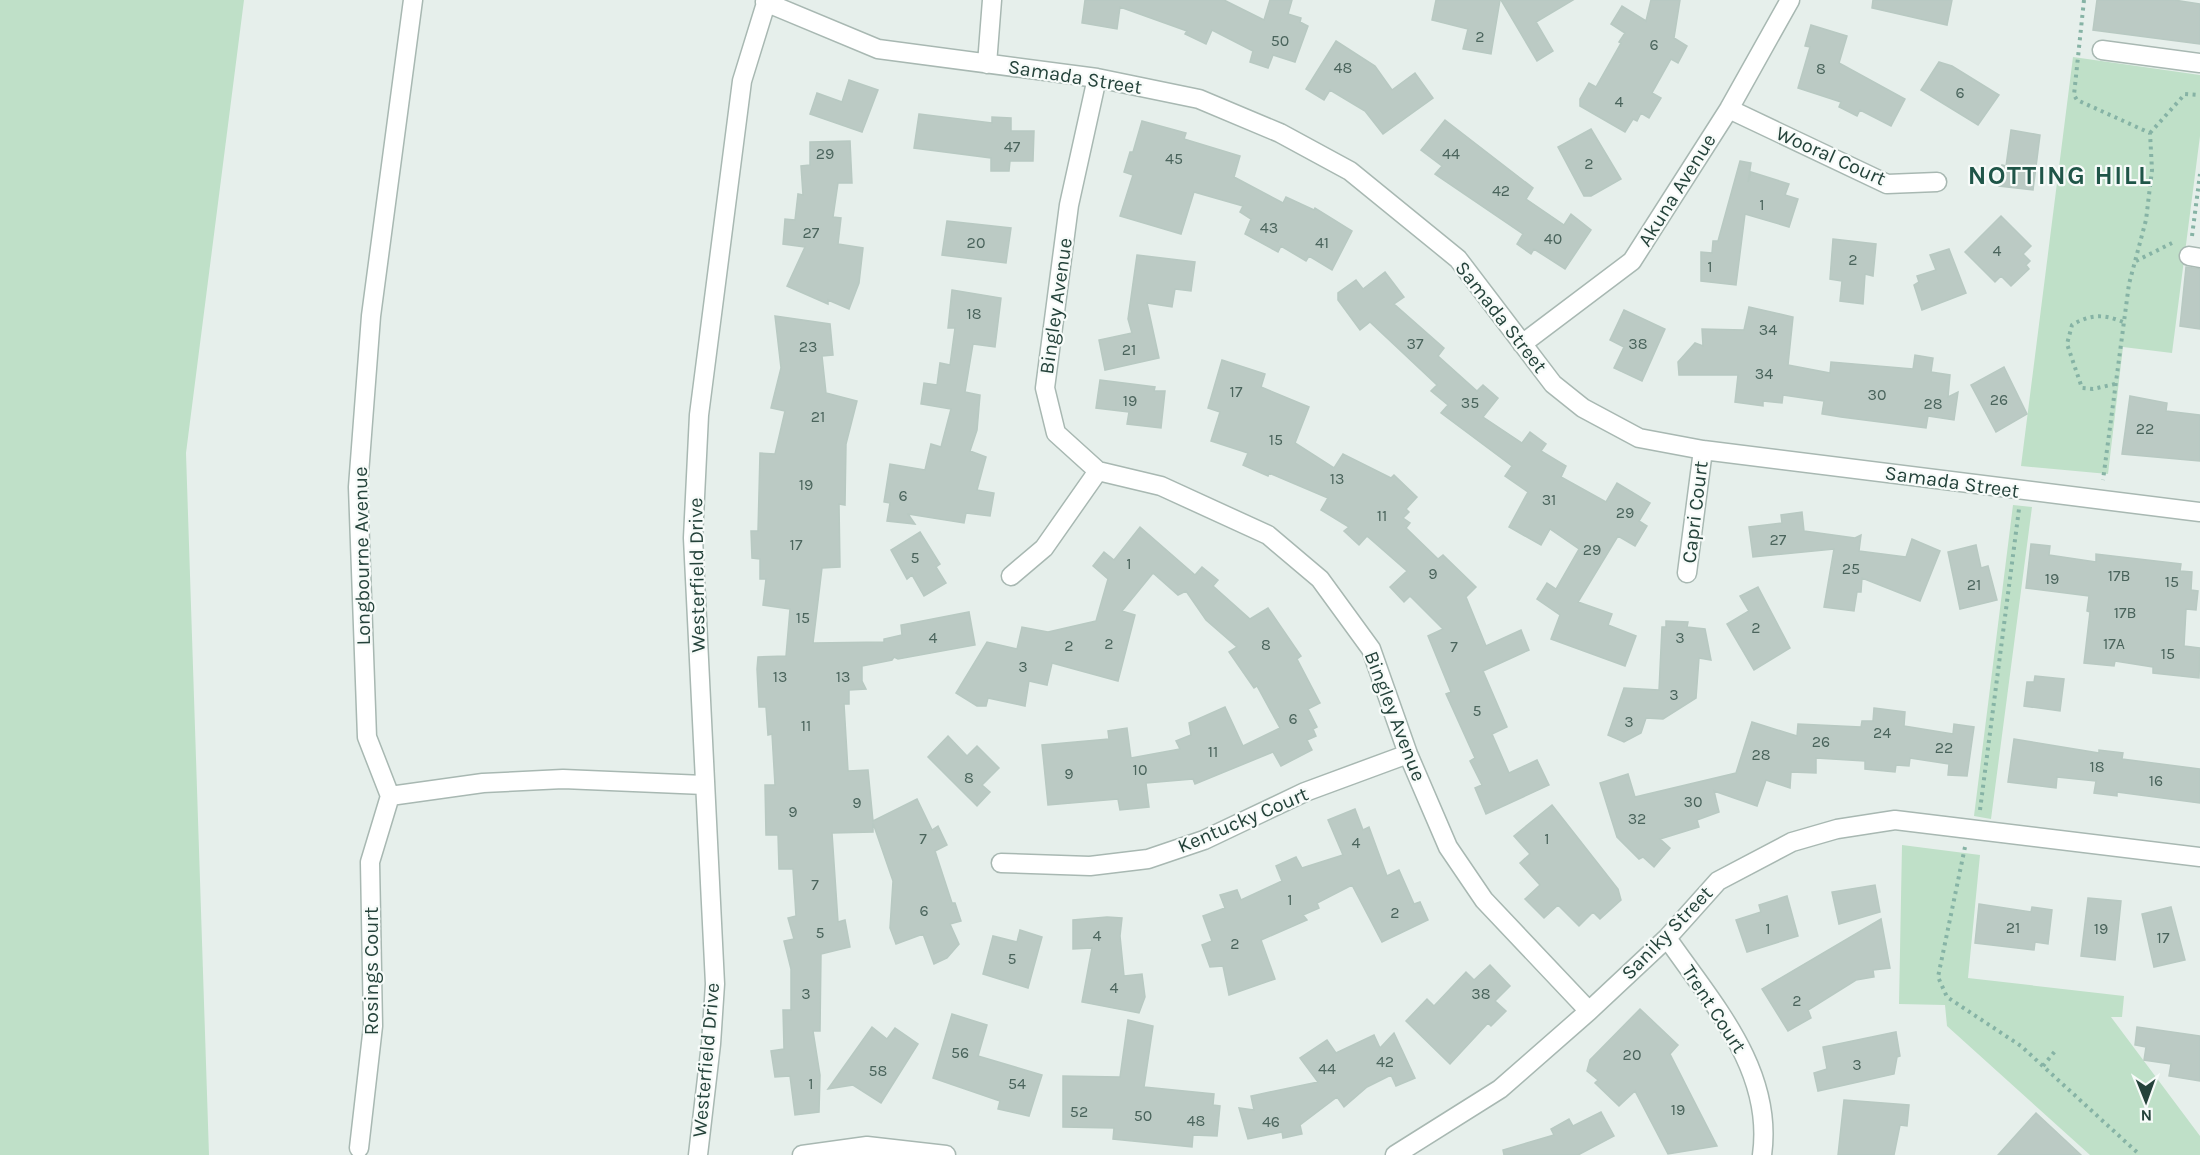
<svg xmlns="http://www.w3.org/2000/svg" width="2200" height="1155" viewBox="0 0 2200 1155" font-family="Karla,sans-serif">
	<rect width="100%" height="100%" fill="#e6efeb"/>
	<path fill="#bfe0c8" d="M0,0H244L186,453L209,1155H0Z
		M2073,57L2200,75V136L2172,353L2123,347L2108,474L2021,466Z
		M2013,505L2032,507L1991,819L1974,816Z
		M1902,845L1980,855L1968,978L2124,996L2122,1017H2111L2200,1136V1155H2090L1947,1026L1945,1005L1899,1004Z"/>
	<path fill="#bbcac4" stroke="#b8c9c2" stroke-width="1.5" d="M1085,0H1224L1264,20L1270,0H1292L1288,14L1301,18L1300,22L1308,26L1295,62L1273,55L1268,68L1250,62L1253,51L1212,30L1206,44L1185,34L1187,31L1120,7L1117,29L1082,23Z
		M1436,0H1500L1491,54L1463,49L1468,29L1432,20Z
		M1501,0H1573L1536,22L1553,51L1537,61Z
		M1651,0H1680L1674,38L1687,46L1678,63L1671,59L1652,93L1661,98L1649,118L1641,113L1637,121L1633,119L1625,132L1580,106V99L1589,83L1596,87L1621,43L1619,42L1625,33L1611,24L1622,6L1646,21Z
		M1873,0H1952L1947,25L1872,8Z
		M2097,0H2174L2200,4V44L2093,30Z
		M1811,25L1847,36L1839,63L1905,99L1891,126L1860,110L1857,116L1839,107L1841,102L1798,88L1810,47L1805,46Z
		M1336,41L1375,66L1392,90L1415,73L1433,98L1383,134L1365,111L1330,90L1324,100L1306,89Z
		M1939,62L1952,66L1999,95L1978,125L1921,90Z
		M849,80L878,90L862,132L810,114L817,93L842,102Z
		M919,114L992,123V117L1011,118V131H1034L1033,161H1010L1009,171H991V158L914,148Z
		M1445,120L1533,188L1526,199L1564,225L1571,214L1591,230L1565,269L1534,249L1531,254L1517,244L1523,234L1435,174L1442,166L1421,150Z
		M1142,121L1186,133L1184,139L1240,156L1234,177L1283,203L1286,197L1314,210L1315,208L1352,231L1332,270L1309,256L1306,261L1281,246L1278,252L1245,234L1251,219L1240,212L1243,206L1194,192L1181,234L1120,216L1133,175L1124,172L1130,152H1133Z
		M1591,129L1621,179L1591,196H1584L1558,147Z
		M2011,130L2040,135L2033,190L1999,186L2002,165L2006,166Z
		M850,141L852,183H838L833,217L841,218L838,244L863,248L859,283L849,309L828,300V304L787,286L805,247L783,244L785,219L795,220L798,194L803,195L801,166L810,165V142Z
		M1740,161L1751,163L1748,182L1751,172L1789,184L1785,195L1798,199L1789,227L1745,214L1736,285L1701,281V252L1712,253L1713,241H1718Z
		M2001,216L2031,246L2023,254L2030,261L2026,265L2029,269L2011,286L2001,276L1995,282L1965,252Z
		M947,221L1011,228L1006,263L942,255Z
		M1833,239L1876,244L1873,276L1865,274L1863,304L1840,301L1842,281L1830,279Z
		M1949,249L1966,293L1922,310L1914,285L1919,282L1917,276L1936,270L1930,255Z
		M1137,255L1195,262L1191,291L1175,289L1172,307L1147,303L1159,358L1105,370L1099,340L1132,333L1128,319Z
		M2186,267L2200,269V329L2180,326Z
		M1385,272L1404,297L1394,304L1444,348L1438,356L1477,391L1483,385L1498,398L1483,417L1522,443L1530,432L1546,444L1541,451L1566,466L1561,477L1606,502L1617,483L1650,503L1639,521L1647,526L1635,546L1618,536L1578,602L1612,614L1608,625L1636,636L1625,666L1551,639L1560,615L1537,599L1547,583L1556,589L1579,549L1550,529L1541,545L1509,527L1528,492L1505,476L1512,466L1441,413L1448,405L1431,391L1437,385L1370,322L1360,330L1338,300V293L1356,280L1363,289Z
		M952,290L1001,298L995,347L973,344L965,392L980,395L977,430L970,451L986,457L977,490L994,493L990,516L966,513L964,523L908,514L915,524L887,521L890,503L884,502L890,464L925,470L931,444L941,447L951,409L921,404L924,383L937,385L940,363L950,365L955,328H948Z
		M1749,307L1793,317L1788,365L1830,373L1831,362L1913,369L1915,355L1933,358L1931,372L1950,375L1948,397L1958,392L1954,420L1928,416L1926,428L1841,417L1822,414L1824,401L1783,395L1782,403L1763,401V406L1735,402L1738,375H1679L1678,362L1695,343L1703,346L1702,329L1744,330Z
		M1624,310L1665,329L1642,381L1614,368L1624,347L1610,340Z
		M775,316L830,324L833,355L822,356L826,393L857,401L846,444L845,505L839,504L840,567L822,568L813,643L884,642V639L902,635L901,625L969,612L975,645L898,659L894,657L892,660L862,666V681L866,689L849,690V704H844L848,771L868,770L873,821L917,799L932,830L938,826L947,845L935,851L952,903H955L961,921L950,924L959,944L947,958L934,964L923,934L896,944L890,928L893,881L873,823V832L832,833L838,922L845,920L850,947L821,954L820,1031H813L820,1075L819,1112L795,1115L790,1076L775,1077L771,1051L784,1049L783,1010H791V969L784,941L794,939L788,918L796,916L793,869H779L778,835H766L765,785H775L772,734L768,735L766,707H759L757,669L758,657L786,656L790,609L763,605L766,579H760V559L752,558L751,531H758L760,453L775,454L785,411L771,408L781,368Z
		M1222,360L1265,374L1261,387L1309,407L1295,443L1334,468L1343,454L1391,478L1394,475L1417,497L1406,509L1409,512L1403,518L1410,523L1406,528L1438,559L1443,555L1476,587L1466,597L1486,646L1521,630L1529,650L1483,671L1507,727L1492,734L1509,773L1537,760L1549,785L1486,814L1475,788L1482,785L1470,761L1475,758L1446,694L1451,692L1428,636L1443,629L1410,596L1404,602L1390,587L1407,571L1367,536L1359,545L1344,531L1349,527L1321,510L1328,498L1269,473L1268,476L1243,465L1248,453L1211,441L1220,412L1208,408Z
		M2004,367L2027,414L1996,432L1971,385Z
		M1100,380L1155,387L1154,391H1165L1161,428L1127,424L1129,412L1096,408Z
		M2130,396L2167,403L2166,411L2200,415V461L2122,454Z
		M1802,512L1804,531L1855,538L1861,535L1859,551L1906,557L1912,539L1940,551L1920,601L1862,578L1861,592H1857L1854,611L1824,607L1834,549L1753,557L1749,527L1782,523L1781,515Z
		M1140,527L1195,575L1202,567L1218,580L1213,586L1250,619L1268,608L1301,656L1297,659L1320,703L1308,709L1317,727L1313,729L1316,736L1307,740L1312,750L1281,766L1273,752L1195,784L1193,779L1146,783L1149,807L1120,810L1118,799L1048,805L1042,745L1109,739L1108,731L1127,728L1131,758L1180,749L1176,741L1191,735L1189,723L1225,707L1243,746L1280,728L1257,686L1254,688L1229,652L1237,647L1206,620L1186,591L1178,595L1153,573L1122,611L1135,615L1118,681L1052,663L1047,685L1029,681L1025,706L988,698L986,706H977L956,693L987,642L1017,649L1022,627L1048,632L1096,621L1108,579L1093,566L1104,552L1114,560Z
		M920,532L940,564L936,567L946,583L924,596L912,575L907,579L891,550Z
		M2031,544L2050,546L2049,555L2096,562V554L2181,564L2180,571L2192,572L2191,590L2198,591L2196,610L2186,609L2184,646L2200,648L2199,678L2153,673V667L2115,661L2114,666L2084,663L2090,612L2087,611L2089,596L2026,588Z
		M1976,545L1981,568L1988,566L1997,600L1960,609L1948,552Z
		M1758,587L1790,648L1754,670L1727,624L1749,611L1740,596Z
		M1666,621L1688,622L1687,627L1705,629L1711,660L1699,658L1696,698L1663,719L1646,718L1641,733L1624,742L1608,735L1624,688L1659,690L1662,627H1666Z
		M2035,676L2064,679L2060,711L2024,706L2027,682H2034Z
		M1874,708L1905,712L1904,726L1953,734L1954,724L1974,727L1967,776L1948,775L1949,764L1910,758L1909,766L1896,765L1895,772L1865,769V761L1816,758V773L1791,772L1790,788L1766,780L1757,806L1714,791L1719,812L1697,820L1699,827L1660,839L1670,848L1654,867L1643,857L1639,859L1617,837L1600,783L1628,774L1635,797L1736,773L1752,722L1797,736L1798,724L1861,727L1862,721H1873Z
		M948,736L967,756L977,746L999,768L982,785L990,792L977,806L928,757Z
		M2014,739L2099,753V750L2123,753L2122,759L2200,769V803L2117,792V796L2094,793L2096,781L2057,777L2056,788L2008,782Z
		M1552,805L1618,889L1621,900L1600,919L1593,912L1579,926L1558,905L1544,918L1525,899L1540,885L1520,863L1530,854L1514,836Z
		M1355,809L1363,830L1369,827L1387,876L1399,870L1414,904L1420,902L1428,920L1382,942L1352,885L1317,903L1319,908L1303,915L1307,920L1261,940L1275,979L1229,995L1223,966L1210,967L1202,945L1212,941L1203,916L1225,908L1220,895L1237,890L1241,900L1282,881L1276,866L1296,857L1302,868L1343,855L1328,820Z
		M1875,885L1880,912L1839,924L1832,892Z
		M1787,896L1798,936L1747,952L1736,920L1761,912L1759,905Z
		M2088,898L2121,901L2115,960L2081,956Z
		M1979,904L2031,912L2032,907L2052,910L2048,944L2035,942L2034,950L1975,943Z
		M2171,907L2185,960L2154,967L2142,914Z
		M1107,917L1122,918L1120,936L1124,976L1142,974L1145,997L1139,1013L1082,1002L1092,948L1073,949V920Z
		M1881,919L1890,968L1873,970L1874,977L1856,980L1808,1010L1811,1018L1788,1031L1762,989Z
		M1020,930L1042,937L1028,988L983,974L993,936L1017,942Z
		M1490,965L1510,986L1495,1001L1506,1011L1491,1026L1488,1023L1450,1064L1406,1021L1427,999L1434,1006L1466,972L1474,980Z
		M1640,1009L1678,1045L1670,1054L1717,1146L1668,1154L1635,1091L1619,1106L1595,1083L1598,1080L1587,1071L1590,1060Z
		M952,1014L987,1025L978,1056L1042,1075L1029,1116L998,1109L1000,1101L933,1078Z
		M1128,1020L1153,1026L1144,1087L1214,1094L1213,1105L1220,1106L1217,1136L1193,1135L1192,1147L1113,1139L1114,1128L1063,1127V1076L1120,1077Z
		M872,1027L887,1039L895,1028L918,1044L881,1103L853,1085L828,1089Z
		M2137,1027L2200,1036V1081L2169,1076L2171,1064L2144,1060L2146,1047L2135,1045Z
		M1896,1032L1900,1056L1897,1057L1894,1074L1818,1091L1814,1073L1827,1069L1823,1047Z
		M1394,1033L1415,1078L1396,1086L1391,1075L1367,1087L1344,1107L1337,1097L1300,1125L1302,1134L1283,1138L1282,1132L1248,1139L1239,1108L1254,1110L1251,1096L1318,1082L1300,1058L1327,1040L1336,1053L1374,1035L1380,1048Z
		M1844,1100L1909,1105L1907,1126L1900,1125L1894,1155H1838Z
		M1601,1112L1614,1136L1578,1155H1504L1503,1150L1554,1135L1551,1129L1569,1119L1573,1126Z
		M2036,1113L2081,1155H1998Z"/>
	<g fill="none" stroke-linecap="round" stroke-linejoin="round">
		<defs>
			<path id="minor" d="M765,2L878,49L1097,78L1199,99L1280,133L1350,171L1458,259L1553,384L1583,408L1639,438L1703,450L2200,512
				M2102,50L2200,63
				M987,64L992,0
				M1097,78L1069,205L1045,388L1056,433L1098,471L1161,486L1268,535L1320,579L1371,649L1408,754L1448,847L1484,900L1589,1011
				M1729,109L1887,184L1937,182
				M2189,256L2200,258
				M1522,344L1632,261L1729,109L1790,0
				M1687,573L1703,450
				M1011,576L1044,548L1098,471
				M390,796L367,737L358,487L371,316L413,0
				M390,796L483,783L563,779L704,785
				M1001,863L1090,866L1148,859L1204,840L1305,792L1408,754
				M1667,938C1712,1003 1774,1070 1762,1155
				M359,1148L373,1026L370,862L390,796
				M698,1155L711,1044L715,984L693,538L699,415L742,81L767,0
				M802,1155L867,1146L946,1155
				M1395,1155L1500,1089L1589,1011L1667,938L1718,881L1792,842L1837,829L1895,820L2200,857"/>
		</defs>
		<use href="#minor" stroke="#a8b8b2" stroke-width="21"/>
		<path stroke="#86b3a5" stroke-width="4" stroke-dasharray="3 4.5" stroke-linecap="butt" d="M2084,0L2074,95L2077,100L2150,133L2152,170L2146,220L2129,284L2103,480
			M2150,133L2185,94L2200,95
			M2192,236L2200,174
			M2136,261L2172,243
			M2115,384L2093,389L2082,388L2067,344L2072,325C2090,314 2104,314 2123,322
			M1980,810L2019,509
			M1965,847L1938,977L1947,997L2021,1046L2140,1155
			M2043,1066L2056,1050"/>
		<use href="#minor" stroke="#fff" stroke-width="18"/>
	</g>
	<g text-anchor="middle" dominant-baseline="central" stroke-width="4.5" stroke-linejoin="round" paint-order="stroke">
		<g font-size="16" fill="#4a645c">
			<text x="1480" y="36">2</text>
			<text x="1280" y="40">50</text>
			<text x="1654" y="44">6</text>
			<text x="1343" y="67">48</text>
			<text x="1821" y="68">8</text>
			<text x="1960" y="92">6</text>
			<text x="1619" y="101">4</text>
			<text x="1012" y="146">47</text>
			<text x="825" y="153">29</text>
			<text x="1451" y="153">44</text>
			<text x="1174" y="158">45</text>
			<text x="1589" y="163">2</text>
			<text x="1501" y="190">42</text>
			<text x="1762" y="204">1</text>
			<text x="1269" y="227">43</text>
			<text x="811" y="232">27</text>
			<text x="1553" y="238">40</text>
			<text x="976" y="242">20</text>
			<text x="1322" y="242">41</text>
			<text x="1997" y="250">4</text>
			<text x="1853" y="259">2</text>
			<text x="1710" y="266">1</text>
			<text x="974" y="313">18</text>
			<text x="1768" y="329">34</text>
			<text x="1415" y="343">37</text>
			<text x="1638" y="343">38</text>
			<text x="808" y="346">23</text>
			<text x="1129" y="349">21</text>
			<text x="1764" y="373">34</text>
			<text x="1236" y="391">17</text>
			<text x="1877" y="394">30</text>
			<text x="1999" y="399">26</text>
			<text x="1130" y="400">19</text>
			<text x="1470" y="402">35</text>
			<text x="1933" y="403">28</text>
			<text x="818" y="416">21</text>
			<text x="2145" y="428">22</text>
			<text x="1276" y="439">15</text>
			<text x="1337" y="478">13</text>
			<text x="806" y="484">19</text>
			<text x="903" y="495">6</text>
			<text x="1549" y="499">31</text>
			<text x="1625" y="512">29</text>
			<text x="1382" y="515">11</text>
			<text x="1778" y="539">27</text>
			<text x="796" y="544">17</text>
			<text x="1592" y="549">29</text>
			<text x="915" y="557">5</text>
			<text x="1129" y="563">1</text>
			<text x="1851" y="568">25</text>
			<text x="1433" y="573">9</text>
			<text x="2119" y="575">17B</text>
			<text x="2052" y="578">19</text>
			<text x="2172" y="581">15</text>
			<text x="1974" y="584">21</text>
			<text x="2125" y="612">17B</text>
			<text x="803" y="617">15</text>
			<text x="1756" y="627">2</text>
			<text x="933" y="637">4</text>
			<text x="1680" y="637">3</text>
			<text x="1109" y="643">2</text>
			<text x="2114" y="643">17A</text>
			<text x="1266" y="644">8</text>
			<text x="1069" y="645">2</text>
			<text x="1454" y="646">7</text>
			<text x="2168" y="653">15</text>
			<text x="1023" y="666">3</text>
			<text x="780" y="676">13</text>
			<text x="843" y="676">13</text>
			<text x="1674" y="694">3</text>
			<text x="1477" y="710">5</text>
			<text x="1293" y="718">6</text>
			<text x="1629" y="721">3</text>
			<text x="806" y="725">11</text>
			<text x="1882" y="732">24</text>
			<text x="1821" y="741">26</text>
			<text x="1944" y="747">22</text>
			<text x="1213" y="751">11</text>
			<text x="1761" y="754">28</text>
			<text x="2097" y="766">18</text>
			<text x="1140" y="769">10</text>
			<text x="1069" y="773">9</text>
			<text x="969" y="777">8</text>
			<text x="2156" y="780">16</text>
			<text x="1693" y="801">30</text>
			<text x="857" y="802">9</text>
			<text x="793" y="811">9</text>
			<text x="1637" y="818">32</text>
			<text x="923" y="838">7</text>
			<text x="1547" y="838">1</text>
			<text x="1356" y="842">4</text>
			<text x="815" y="884">7</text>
			<text x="1290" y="899">1</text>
			<text x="924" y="910">6</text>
			<text x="1395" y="912">2</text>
			<text x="2013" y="927">21</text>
			<text x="1768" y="928">1</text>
			<text x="2101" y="928">19</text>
			<text x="820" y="932">5</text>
			<text x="1097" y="935">4</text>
			<text x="2163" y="937">17</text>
			<text x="1235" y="943">2</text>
			<text x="1012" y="958">5</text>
			<text x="1114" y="987">4</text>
			<text x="806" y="993">3</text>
			<text x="1481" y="993">38</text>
			<text x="1797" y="1000">2</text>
			<text x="960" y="1052">56</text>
			<text x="1632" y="1054">20</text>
			<text x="1385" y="1061">42</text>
			<text x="1857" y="1064">3</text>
			<text x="1327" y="1068">44</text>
			<text x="878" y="1070">58</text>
			<text x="811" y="1083">1</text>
			<text x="1017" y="1083">54</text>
			<text x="1678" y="1109">19</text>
			<text x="1079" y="1111">52</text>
			<text x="1143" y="1115">50</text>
			<text x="1196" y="1120">48</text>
			<text x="1271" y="1121">46</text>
		</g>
		<g font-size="20" fill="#24423a" stroke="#f7fbf9">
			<text transform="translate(1075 77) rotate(9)">Samada Street</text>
			<text transform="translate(1831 156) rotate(24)">Wooral Court</text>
			<text transform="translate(1677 190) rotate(-58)">Akuna Avenue</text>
			<text transform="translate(1056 306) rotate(-82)">Bingley Avenue</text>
			<text transform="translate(1501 317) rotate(52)">Samada Street</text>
			<text transform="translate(1952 482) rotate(8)">Samada Street</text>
			<text transform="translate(1695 512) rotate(-83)">Capri Court</text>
			<text transform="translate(362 556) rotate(-91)">Longbourne Avenue</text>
			<text transform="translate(697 575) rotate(-91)">Westerfield Drive</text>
			<text transform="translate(1395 716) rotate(69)">Bingley Avenue</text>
			<text transform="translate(1243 820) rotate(-23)">Kentucky Court</text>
			<text transform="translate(1667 933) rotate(-46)">Saniky Street</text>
			<text transform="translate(371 971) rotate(-90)">Rosings Court</text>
			<text transform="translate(1714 1009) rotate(57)">Trent Court</text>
			<text transform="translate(706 1060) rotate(-85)">Westerfield Drive</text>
		</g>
		<g font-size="26" font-weight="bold" letter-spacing="1.5" fill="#1f5548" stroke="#f7fbf9">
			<text x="2060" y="175">NOTTING HILL</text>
		</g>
	</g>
	<g transform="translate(2146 1101) rotate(179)" stroke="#f7fbf9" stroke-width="4.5" paint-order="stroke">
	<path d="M0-4.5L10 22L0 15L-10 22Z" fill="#24423a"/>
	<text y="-9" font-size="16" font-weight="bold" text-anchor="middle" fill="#24423a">N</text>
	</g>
</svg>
